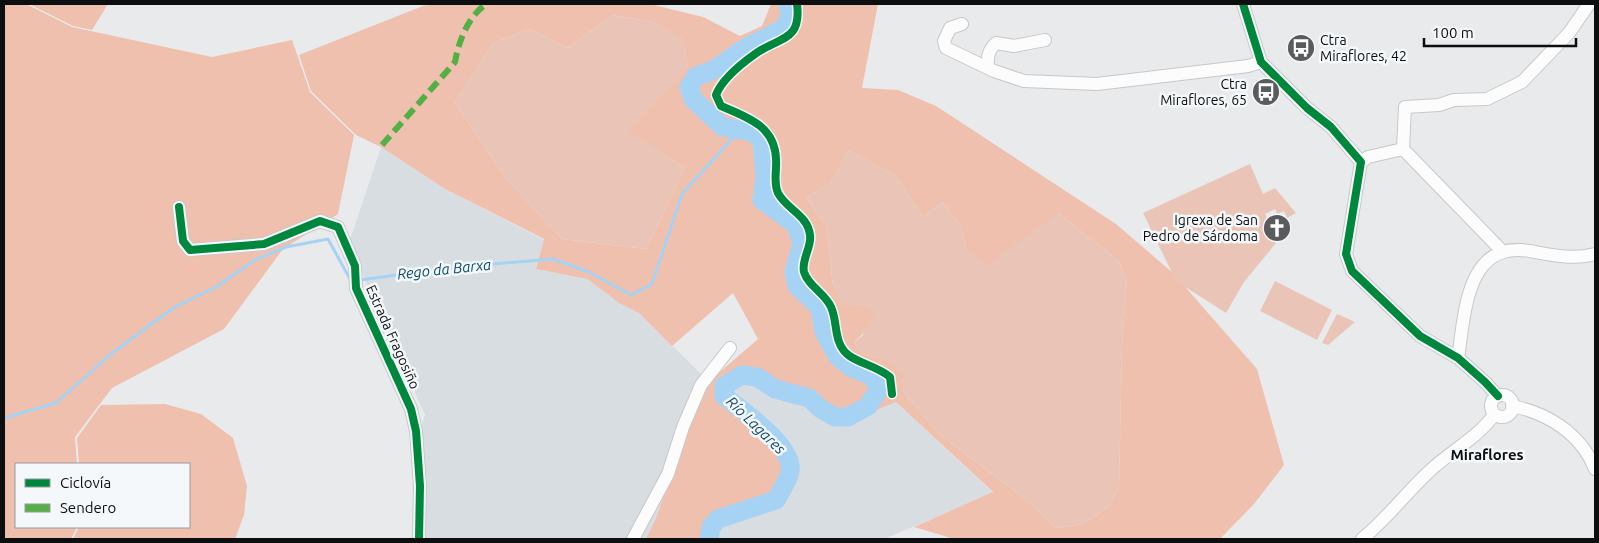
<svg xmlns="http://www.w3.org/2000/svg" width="1599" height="543" viewBox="0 0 1599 543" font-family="Ubuntu,sans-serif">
	<rect width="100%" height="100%" fill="#e8eaec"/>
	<path fill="#d8dde2" d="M381,147L445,189L544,240L536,269L587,279L619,303L639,313L706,379L657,516L646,539H426L423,529L421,430L425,415L349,243Z
		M744,382L755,384L772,396L806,404L817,415L834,424H850L869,412L895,401L993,493L884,539H716L717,530L722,525L781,505L783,437L731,392V390Z"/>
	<path fill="#eac5b7" d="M613,15L653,22L682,37L688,66L629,131L685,168L646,249L562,239L505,177L455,103L493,43L529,29L567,48Z
		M848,150L895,175L923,217L943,202L961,227L967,251L1058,213L1118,260L1127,280L1122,345L1119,486L1109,507L1083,524L1056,528L1023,497L939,434L904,393L902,375C897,371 890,361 884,359C872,355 859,358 855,342L863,335L865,305L844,307L833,285L826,226L806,197L831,183Z
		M1250,164L1263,194L1275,188L1296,213L1287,218L1284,211L1277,214L1275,209L1265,214L1276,243L1244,282L1226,313L1176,281L1143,213Z
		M1275,281L1332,310L1317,340L1260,311Z
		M1337,314L1355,322L1328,345L1322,343Z"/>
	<path fill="#f0c0ae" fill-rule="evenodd" d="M4,4H26L72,27L212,57L292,40L310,92L354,135L338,214L283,249L224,329L112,388L75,437L77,464H16V527H77L71,539H4Z
		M29,4H108L92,30L73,26Z
		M436,4H650L703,17L740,36L762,26L771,4H878L862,88L898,90L936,106L1116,224L1173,273L1257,369L1284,465L1254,504L1220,539H954L914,527L993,492L896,402L844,423L787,389L772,396C755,384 751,378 731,390V392C751,409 804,445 797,474C794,485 786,496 781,505L722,525L717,530L716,539H646L657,516L680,447L706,384L758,339L733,293L672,346L639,313L619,303L587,279L536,269L544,239L445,189L381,147L356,135L311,91L299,55L423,6ZM613,15L653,22L682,38L688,66L628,131L685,168L646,249L562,239L505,177L455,103L493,43L529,29L567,48ZM848,150L895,175L923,217L943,202L961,227L967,251L988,265L1058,213L1118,260L1127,280L1122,345L1119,486L1109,507L1083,524L1056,528L1023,497L939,434L904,393L903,375C898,371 891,361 884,359C872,355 859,358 855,342L876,319L865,305L844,306L833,285L826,226L806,197L831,183Z
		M165,404L201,414L233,438L247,486L244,515L235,539H73L79,527H189V464H79L77,438L101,405Z"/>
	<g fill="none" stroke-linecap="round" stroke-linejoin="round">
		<path stroke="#a6d3f4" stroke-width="3" d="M360,280L456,267L553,259L589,272L631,295L652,284L682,194L739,131
			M4,418L56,403L111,354L173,308L216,287L255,260L286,247L328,239L351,281"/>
		<path stroke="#a6d3f4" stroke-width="19" d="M709,539L711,527L718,519L776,500C780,492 788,481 790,472C795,446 742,411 724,396V386L742,375L757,377L775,389L809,398L821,409L835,417H848L868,406L879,389L872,376L852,368L838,357L824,332L820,308L797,286L794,272L802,244L796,225L762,200L765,177L762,140L752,132L723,127L693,99L689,87L696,76C719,71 725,60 744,49C758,40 773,36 786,26L790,15L788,4"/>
		<defs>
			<path id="minor" d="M1243,4L1261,62L1307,108L1331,127L1361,162L1346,254L1352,271L1420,336L1458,358L1485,382L1498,396
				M962,24L950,28L944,41L946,48L994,71L1024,81L1097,84L1248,66L1261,62
				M988,66C987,57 989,49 996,43L1014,46L1045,40
				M1403,149L1405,107L1439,105L1454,100L1487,99L1522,82L1569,33L1589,4
				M1361,162L1368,157L1403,149L1503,252
				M179,207L183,241L190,250L264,244L320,221L338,227L355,266L356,288L411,409L416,431L420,486L419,539
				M1458,358C1465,313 1466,240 1530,251C1552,255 1574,260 1595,254
				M1491 406a11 11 0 1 1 22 0a11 11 0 1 1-22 0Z
				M1512,406C1548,413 1581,434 1595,469
				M633,539L668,474L683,427L701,385L730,348
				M1362,539C1388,518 1408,490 1433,468C1453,450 1478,437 1494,415"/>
		</defs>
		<use href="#minor" stroke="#c7c8c9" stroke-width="14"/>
		<use href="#minor" stroke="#fcfcfc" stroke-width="12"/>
		<path stroke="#54b044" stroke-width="6" stroke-dasharray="12 6" stroke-linecap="butt" d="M382,145L455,62C459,40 468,17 486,4"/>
		<defs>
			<path id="cycleway" d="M797,4C802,42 778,37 755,54C741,64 722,79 716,95L721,106C747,117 775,126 776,159C777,171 773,182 778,193C786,209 808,215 810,235C812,247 801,260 804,272C808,286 825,293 831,307C838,322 833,341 847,354C857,363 877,366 890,377L892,394
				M1243,4L1261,62L1307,108L1331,127L1361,162L1346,254L1352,271L1420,336L1458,358L1485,382L1498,396
				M179,207L183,241L190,250L264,244L320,221L338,227L355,266L356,288L411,409L416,431L420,486L419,539"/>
		</defs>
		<use href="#cycleway" stroke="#f5f8fa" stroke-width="11"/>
		<use href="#cycleway" stroke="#00873e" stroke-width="8"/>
	</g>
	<defs>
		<symbol id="bus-disc" viewBox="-11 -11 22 22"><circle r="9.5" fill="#5a5b5c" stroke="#f5f8fa"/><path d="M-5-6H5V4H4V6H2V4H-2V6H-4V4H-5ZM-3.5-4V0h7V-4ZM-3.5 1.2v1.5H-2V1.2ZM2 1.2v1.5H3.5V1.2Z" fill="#fff"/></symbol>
		<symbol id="church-disc" viewBox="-11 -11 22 22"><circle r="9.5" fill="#5a5b5c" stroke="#f5f8fa"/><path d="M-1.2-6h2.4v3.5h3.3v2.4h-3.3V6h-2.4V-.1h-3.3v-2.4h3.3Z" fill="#fff"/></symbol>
	</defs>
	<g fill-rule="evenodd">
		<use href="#bus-disc" x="1285" y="32" width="32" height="32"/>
		<use href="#bus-disc" x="1250" y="76" width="32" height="32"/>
		<use href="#church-disc" x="1261" y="212" width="32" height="32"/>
	</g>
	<g text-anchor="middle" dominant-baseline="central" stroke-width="5" stroke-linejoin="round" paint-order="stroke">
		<g font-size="14" fill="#0d0e0f" stroke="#f5f8fa" text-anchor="end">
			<text x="1320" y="40" text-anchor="start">Ctra<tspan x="1320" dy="16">Miraflores, 42</tspan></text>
			<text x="1247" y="84">Ctra<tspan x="1247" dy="16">Miraflores, 65</tspan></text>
			<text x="1258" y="220">Igrexa de San<tspan x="1258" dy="16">Pedro de Sárdoma</tspan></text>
		</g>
		<g font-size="14" fill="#0d0e0f" stroke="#f5f8fa">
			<text transform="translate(393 337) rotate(66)">Estrada Fragosiño</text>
		</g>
		<g font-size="15" font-style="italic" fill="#0c4d73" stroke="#f5f8fa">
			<text transform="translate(444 269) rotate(-6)">Rego da Barxa</text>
			<text transform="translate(756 425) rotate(44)">Río Lagares</text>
		</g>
		<g font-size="15" font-weight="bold" fill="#0d0e0f" stroke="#f5f8fa">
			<text x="1487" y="454">Miraflores</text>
		</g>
	</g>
	<rect width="1599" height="543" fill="none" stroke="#0d0e0f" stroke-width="10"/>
	<rect x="15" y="463" width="175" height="65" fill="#f5f8fa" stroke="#989a9c"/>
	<rect x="25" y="479" width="25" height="8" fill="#00873e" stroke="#989a9c"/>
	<text x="60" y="488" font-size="15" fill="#0d0e0f">Ciclovía</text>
	<rect x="25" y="504" width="25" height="8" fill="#54b044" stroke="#989a9c"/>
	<text x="60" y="513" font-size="15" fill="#0d0e0f">Sendero</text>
	<path d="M1424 38v8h152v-8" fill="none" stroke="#0d0e0f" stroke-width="2.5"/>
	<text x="1432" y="38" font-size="15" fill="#0d0e0f" stroke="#f5f8fa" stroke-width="4" paint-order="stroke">100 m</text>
</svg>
